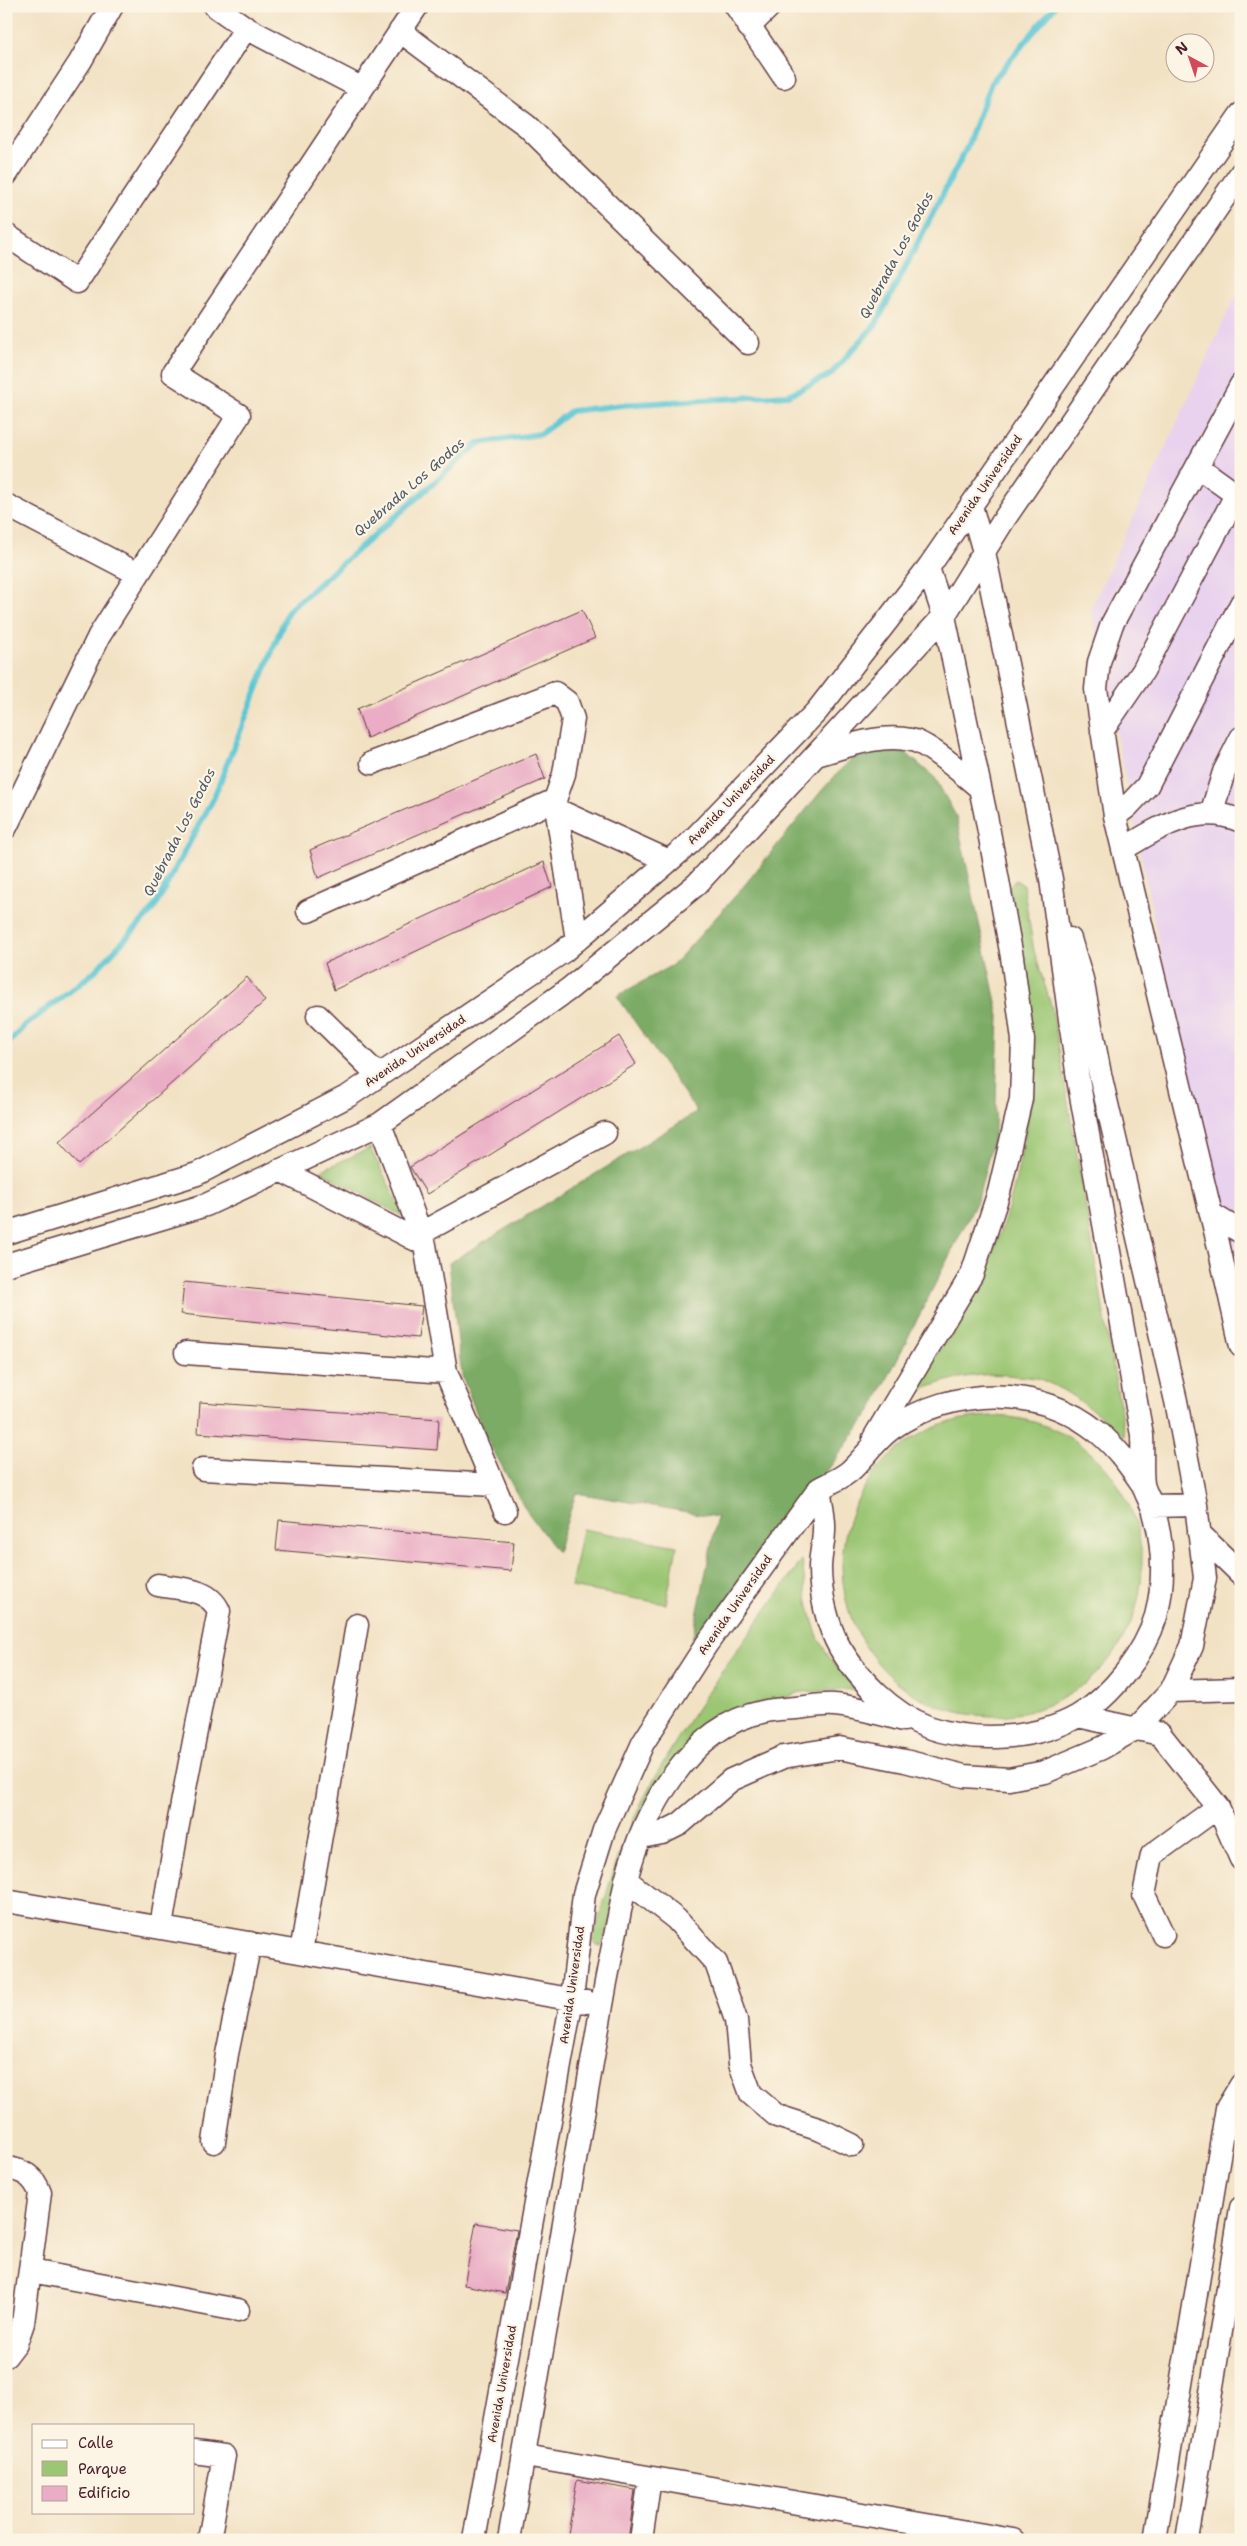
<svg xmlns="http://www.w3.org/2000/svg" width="1247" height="2546" viewBox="0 0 1247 2546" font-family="'Shantell Sans',sans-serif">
	<rect width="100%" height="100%" fill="#fcf5e5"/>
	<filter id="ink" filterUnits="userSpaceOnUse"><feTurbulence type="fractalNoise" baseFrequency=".02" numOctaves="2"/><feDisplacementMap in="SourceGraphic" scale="10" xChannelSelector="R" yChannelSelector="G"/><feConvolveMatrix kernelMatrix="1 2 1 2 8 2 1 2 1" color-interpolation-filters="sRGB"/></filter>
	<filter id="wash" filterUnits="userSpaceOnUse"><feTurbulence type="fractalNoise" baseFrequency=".0096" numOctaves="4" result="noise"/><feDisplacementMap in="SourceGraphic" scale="20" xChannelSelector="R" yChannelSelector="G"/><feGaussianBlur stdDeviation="1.12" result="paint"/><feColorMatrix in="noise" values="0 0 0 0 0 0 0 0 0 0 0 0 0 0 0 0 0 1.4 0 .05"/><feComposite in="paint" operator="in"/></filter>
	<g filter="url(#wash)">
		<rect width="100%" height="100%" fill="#f2e2c4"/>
		<path fill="#e9d2ee" d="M1241,290V1349L1091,609L1233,301Z"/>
		<path fill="#9bc673" stroke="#72724f" d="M1016,880L1023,885L1034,951L1052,1008L1125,1437C1099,1414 1072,1392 1040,1379C1033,1377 1025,1377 1017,1376C978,1371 942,1379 907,1397C929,1365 954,1333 972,1299C1025,1195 1042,1075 1024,960C1020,935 1014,911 1009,886Z
			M370,1148L406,1218L320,1171Z
			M842 1566a150 150 0 1 1 300 0a150 150 0 1 1-300 0Z
			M582,1529L677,1546L666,1604L571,1587Z
			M802,1560C806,1595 811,1635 834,1664C841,1673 851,1681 859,1689L801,1692L765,1705L728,1724L654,1809L605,1939L601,1945L596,1944L593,1939C607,1891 620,1845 643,1800C686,1715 747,1638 802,1560Z"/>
		<path fill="#7cab65" stroke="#636548" d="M875,745L906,753L935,778L956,816L999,1016L995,1130L978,1199L872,1409L687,1665L717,1517L576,1493L557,1552L524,1507L485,1435L462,1376L449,1263L697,1112L617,996L674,964L738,893L823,789L851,759Z"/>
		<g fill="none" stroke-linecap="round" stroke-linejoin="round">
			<path stroke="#5bc6d4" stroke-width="6" d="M6,1046L23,1027L92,974L153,910L214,797L288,611L479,443L540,434L571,411L622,405L788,395L830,375L876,324L966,149L991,83L1055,6"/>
		</g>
		<g id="blocks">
			<path fill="#eaadc5" d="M582,610L595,638L367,738L357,709Z
				M536,754L545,779L318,878L310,850Z
				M544,862L552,887L334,990L325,963Z
				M247,977L265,1001L79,1165L59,1142Z
				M619,1036L636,1064L427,1194L410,1167Z
				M184,1282L422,1306L418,1338L181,1314Z
				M200,1402L439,1419L437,1450L198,1433Z
				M279,1520L514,1542L511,1571L276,1550Z
				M476,2223L517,2230L505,2293L464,2285Z
				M577,2480L635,2490L628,2540H567Z"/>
		</g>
	</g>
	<g filter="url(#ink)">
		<use href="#blocks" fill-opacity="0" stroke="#633c42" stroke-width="1"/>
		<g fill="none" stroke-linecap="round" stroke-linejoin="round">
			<defs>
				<path id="minor" d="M215,6L246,28L361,88
					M736,6L784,77
					M749,27L770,6
					M400,31L527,126L748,343
					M6,175L80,62L112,6
					M6,235L77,282L246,28
					M1241,385L1112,624L1099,662L1096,689L1115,816L1218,1243L1241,1346
					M1198,467L1241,498
					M6,505L138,574
					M971,506L984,552L1051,879L1078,1079L1142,1435C1143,1451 1141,1468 1143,1484C1145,1494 1152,1503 1154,1512C1164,1547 1165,1581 1156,1616C1145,1653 1112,1696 1078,1716C1036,1740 974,1743 928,1727C892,1714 859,1680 840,1648C827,1625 820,1593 820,1568C820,1555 824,1543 824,1530C825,1517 821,1502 819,1489C829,1483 843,1478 851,1470C865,1457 875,1441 891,1429C953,1386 1040,1384 1099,1433C1117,1448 1130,1466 1143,1485
					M1102,731L1143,671L1236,495
					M816,755C846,747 879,733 911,740C929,743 965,776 980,788
					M372,763L555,693L567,702L573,719L564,774L555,800L577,940
					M557,810L669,861
					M1211,814L1224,772L1241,738
					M1115,816L1127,807L1147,786L1241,604
					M6,827L99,636L239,415L173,373L417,6
					M1123,849C1160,827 1197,802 1241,821
					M308,911L555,800
					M318,1016L379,1076
					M380,1124L425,1245L446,1372L505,1511
					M280,1170L424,1244
					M1211,1214L1241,1232
					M6,1233L197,1174L350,1095L564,951L690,843L817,711L928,568L1241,114
					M412,1238L605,1133
					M6,1265L206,1205L380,1124L569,989L697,884L944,616L1005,518L1241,173
					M186,1353L446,1372
					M874,1438L972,1274L999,1192L1021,1099L1023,1040L1012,957L987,821L944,616L928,568
					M203,1469L494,1485
					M1152,1506L1196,1505
					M1199,1533L1241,1574
					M158,1585C180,1589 209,1588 219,1611L177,1830L161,1927
					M1171,1691L1241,1689
					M1078,1716L1160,1734L1218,1807L1241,1859
					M641,1837L662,1833L680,1824L731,1780L783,1757L839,1748L905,1761L964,1776L1009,1779L1045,1772L1102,1748L1137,1728L1171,1691L1192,1646L1205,1578L1196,1505L1176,1401L1100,1074L1082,979L1070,939
					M626,1880L676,1919L716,1963L736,2020L740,2064L751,2094L777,2116L821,2130L852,2145
					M6,1901L587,2002
					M1163,1935L1144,1895L1152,1855L1218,1807
					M301,1952L357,1625
					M214,2142L227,2054L250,1943
					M6,2168C23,2170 34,2176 40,2193L23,2323L16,2343L6,2356
					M31,2271L238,2310
					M194,2452L224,2456L209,2540
					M525,2456L1013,2540
					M474,2540L572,1999L584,1894L604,1830L643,1743L706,1645L819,1489
					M509,2540L606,1982L626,1880C643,1813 688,1727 762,1712C773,1709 785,1709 796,1708C808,1707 822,1704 834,1705C858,1707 881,1714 904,1720
					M641,2540L650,2478
					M1155,2540L1227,2108L1241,2085
					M1187,2540L1241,2208"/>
			</defs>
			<use href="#minor" stroke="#633c42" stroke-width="25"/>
			<use href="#minor" stroke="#fff" stroke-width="22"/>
		</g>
	</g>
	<g text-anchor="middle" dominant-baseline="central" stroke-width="4.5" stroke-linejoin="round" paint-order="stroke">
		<g font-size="12" fill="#4a1f2b" stroke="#fcf5e5">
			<text transform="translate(985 485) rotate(-55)">Avenida Universidad</text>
			<text transform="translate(731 800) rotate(-46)">Avenida Universidad</text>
			<text transform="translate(415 1051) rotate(-34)">Avenida Universidad</text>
			<text transform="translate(735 1605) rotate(-55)">Avenida Universidad</text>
			<text transform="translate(572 1985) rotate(-82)">Avenida Universidad</text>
			<text transform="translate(502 2384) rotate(-80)">Avenida Universidad</text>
		</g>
		<g font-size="14" font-style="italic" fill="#505966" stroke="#fcf5e5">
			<text transform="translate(896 255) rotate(-62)">Quebrada Los Godos</text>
			<text transform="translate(409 487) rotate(-41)">Quebrada Los Godos</text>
			<text transform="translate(179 832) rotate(-63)">Quebrada Los Godos</text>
		</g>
	</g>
	<rect width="1247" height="2546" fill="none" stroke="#fcf5e5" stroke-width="25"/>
	<rect x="32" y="2424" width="162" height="90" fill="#fcf5e5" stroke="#b59f9b"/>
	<rect x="42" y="2440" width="25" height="8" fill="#ffffff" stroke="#b59f9b"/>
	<text x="78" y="2448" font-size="15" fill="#4a1f2b">Calle</text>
	<rect x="42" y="2461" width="25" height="15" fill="#9bc673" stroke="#b59f9b"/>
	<text x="78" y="2474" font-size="15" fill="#4a1f2b">Parque</text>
	<rect x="42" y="2486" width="25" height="15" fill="#eaadc5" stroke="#b59f9b"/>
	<text x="78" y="2498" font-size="15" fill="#4a1f2b">Edificio</text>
	<g transform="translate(1190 58) rotate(320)"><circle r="24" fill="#fcf5e5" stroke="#b59f9b"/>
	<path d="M0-4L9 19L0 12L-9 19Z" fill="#d1495b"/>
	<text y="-8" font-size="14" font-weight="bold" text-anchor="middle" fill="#4a1f2b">N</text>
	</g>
</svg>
